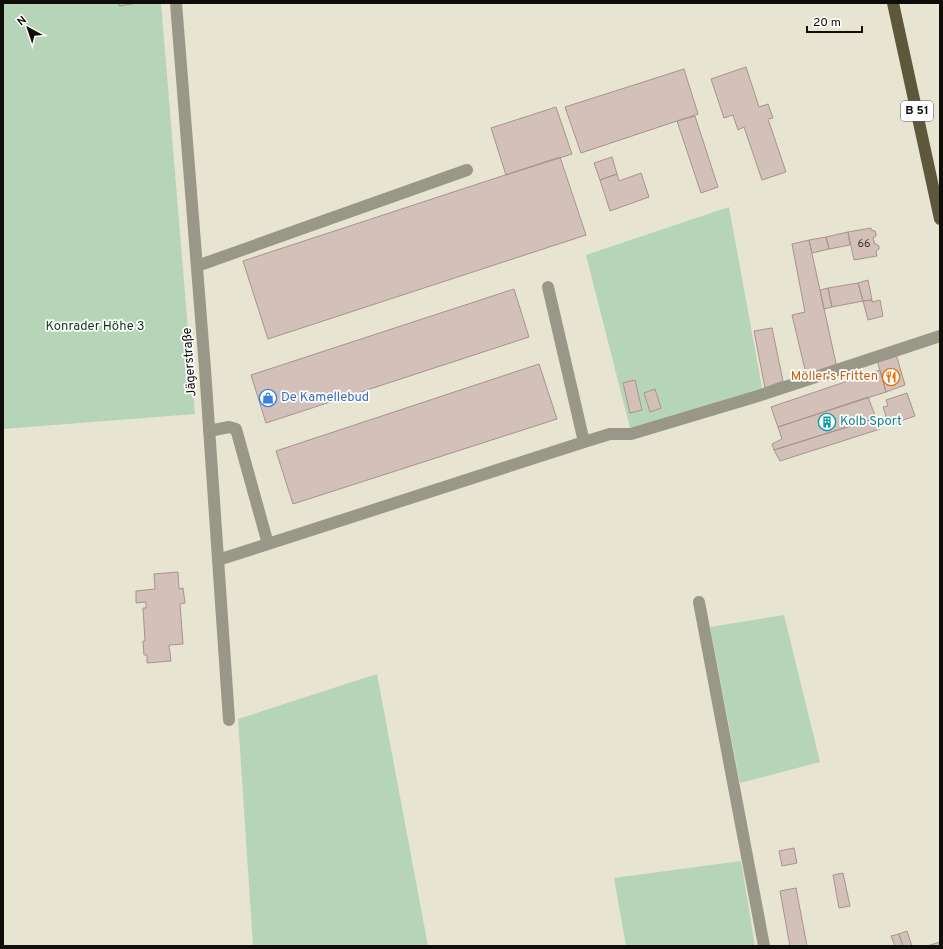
<svg xmlns="http://www.w3.org/2000/svg" width="943" height="949" viewBox="0 0 943 949" font-family="Overpass,sans-serif">
	<rect width="100%" height="100%" fill="#e7e4d2"/>
	<path fill="#b6d5b8" d="M3,3H161L195,414L3,429Z
		M729,207L763,393L630,428L586,255Z
		M784,615L820,762L740,783L710,627Z
		M377,674L428,946H253L238,719Z
		M741,861L755,946H626L614,878Z"/>
	<path fill="#d3c0b8" stroke="#a6948d" d="M119,3H137L119,6Z
		M746,67L759,107L768,104L773,118L768,119L786,172L762,180L744,127L738,130L733,115L724,118L711,79Z
		M684,69L698,114L581,153L565,107Z
		M556,107L572,154L506,175L491,128Z
		M695,116L718,187L701,193L677,121Z
		M560,157L586,235L268,339L243,261Z
		M612,157L617,174L600,180L594,163Z
		M641,173L649,197L610,211L600,180L617,174L619,181Z
		M871,228V230L875,231L876,234V236L873,238L875,244H876L879,246V249L876,251L877,256L854,260L848,232Z
		M848,232L850,245L829,249L826,237Z
		M826,237L829,249L812,253L809,240Z
		M809,240L837,368L807,378L792,315L805,312L792,244Z
		M868,280L872,300L863,301L858,283Z
		M858,283L863,301L832,307L828,288Z
		M828,288L832,307L824,309L820,290Z
		M514,289L529,337L266,423L251,375Z
		M872,300V302L880,300L883,316L868,320L863,301Z
		M772,328L783,381L765,388L754,331Z
		M896,354L905,385L886,392L877,360Z
		M539,364L557,419L293,504L276,451Z
		M880,370L886,392L778,427L771,407Z
		M635,380L642,410L630,413L623,383Z
		M655,389L661,408L650,412L644,393Z
		M907,393L915,416L894,423L892,418L887,419L883,407L888,406L886,400Z
		M868,397L876,418L774,450L772,444L782,439L778,427Z
		M876,418L880,429L780,461L774,450Z
		M178,572L179,589L183,588L185,603L180,604L183,644L169,645L171,661L147,663V655H144L143,641H145L143,608H146V602L136,603V591L155,589L154,574Z
		M794,848L797,863L782,866L779,851Z
		M843,873L850,906L839,908L833,875Z
		M796,888L807,946H790L780,891Z
		M907,931L912,946H903L899,934Z
		M899,934L903,946H895L891,936Z
		M940,942V946H927Z"/>
	<g fill="none" stroke-linecap="round" stroke-linejoin="round">
		<path stroke="#999787" stroke-width="12" d="M176,3L205,369L229,720
			M197,266L467,170
			M209,431L229,427L236,429L268,544
			M584,442L610,434H631L758,396L940,336
			M218,560L268,544L584,442L548,287
			M699,602L764,946"/>
		<path stroke="#5d583b" stroke-width="12" d="M893,3L940,219"/>
	</g>
	<defs>
		<symbol id="restaurant-ring" viewBox="-11 -11 22 22"><circle r="9.5" fill="#fff" stroke="#e8710a" stroke-width="1.5"/><path d="M-5-6h1v4h1v-4h1v4h1v-4h1v5L-1.5 .5V6h-2V.5L-5-1ZM5-6V6H3V1.5H1.5Q1.5-4 5-6Z" fill="#e8710a"/></symbol>
		<symbol id="shop-ring" viewBox="-11 -11 22 22"><circle r="9.5" fill="#fff" stroke="#3f7fe0" stroke-width="1.5"/><path d="M-5-2.5h2.3a2.7 3.5 0 0 1 5.4 0H5L5.5 6h-11ZM-1.5-2.5h3a1.5 2.3 0 0 0-3 0Z" fill="#3f7fe0"/></symbol>
		<symbol id="building-ring" viewBox="-11 -11 22 22"><circle r="9.5" fill="#fff" stroke="#0f9aa8" stroke-width="1.5"/><path d="M-4-6H4V6H1V3H-1V6H-4ZM-2.5-4.3h1.7v1.8h-1.7ZM.8-4.3h1.7v1.8H.8ZM-2.5-1h1.7V.8h-1.7ZM.8-1h1.7V.8H.8Z" fill="#0f9aa8"/></symbol>
	</defs>
	<g fill-rule="evenodd">
		<use href="#restaurant-ring" x="881" y="367" width="20" height="20"/>
		<use href="#shop-ring" x="258" y="388" width="20" height="20"/>
		<use href="#building-ring" x="817" y="412" width="20" height="20"/>
	</g>
	<g text-anchor="middle" dominant-baseline="central" stroke-width="3.5" stroke-linejoin="round" paint-order="stroke">
		<g font-size="11" fill="#3f3a33">
			<text x="864" y="244">66</text>
		</g>
		<rect fill="#fff" stroke="#565651" stroke-width="1" x="901" y="101" width="32" height="20" rx="3"/>
		<g font-size="12" font-weight="bold" fill="#0e0d07">
			<text x="917" y="111">B 51</text>
		</g>
		<g font-size="13" fill="#093b15" stroke="#fff">
			<text x="95" y="327">Konrader Höhe 3</text>
		</g>
		<g font-size="13" fill="#0e0d07" stroke="#fff">
			<text transform="translate(190 362) rotate(-94)">Jägerstraße</text>
		</g>
		<g font-size="13" fill="#c56008" stroke="#fff" text-anchor="end">
			<text x="878" y="377">Möller's Fritten</text>
		</g>
		<g font-size="13" fill="#366cbe" stroke="#fff" text-anchor="start">
			<text x="281" y="398">De Kamellebud</text>
		</g>
		<g font-size="13" fill="#0d838f" stroke="#fff" text-anchor="start">
			<text x="840" y="422">Kolb Sport</text>
		</g>
	</g>
	<rect width="943" height="949" fill="none" stroke="#0e0d07" stroke-width="8"/>
	<g transform="translate(28 28) rotate(320)" stroke="#ffffff" stroke-width="3" paint-order="stroke">
	<path d="M0-3L7 15L0 10L-7 15Z" fill="#0e0d07"/>
	<text y="-6" font-size="11" font-weight="bold" text-anchor="middle" fill="#0e0d07">N</text>
	</g>
	<path d="M807 26v6h55v-6" fill="none" stroke="#0e0d07" stroke-width="2"/>
	<text x="813" y="26" font-size="12" fill="#0e0d07" stroke="#ffffff" stroke-width="3" paint-order="stroke">20 m</text>
</svg>
